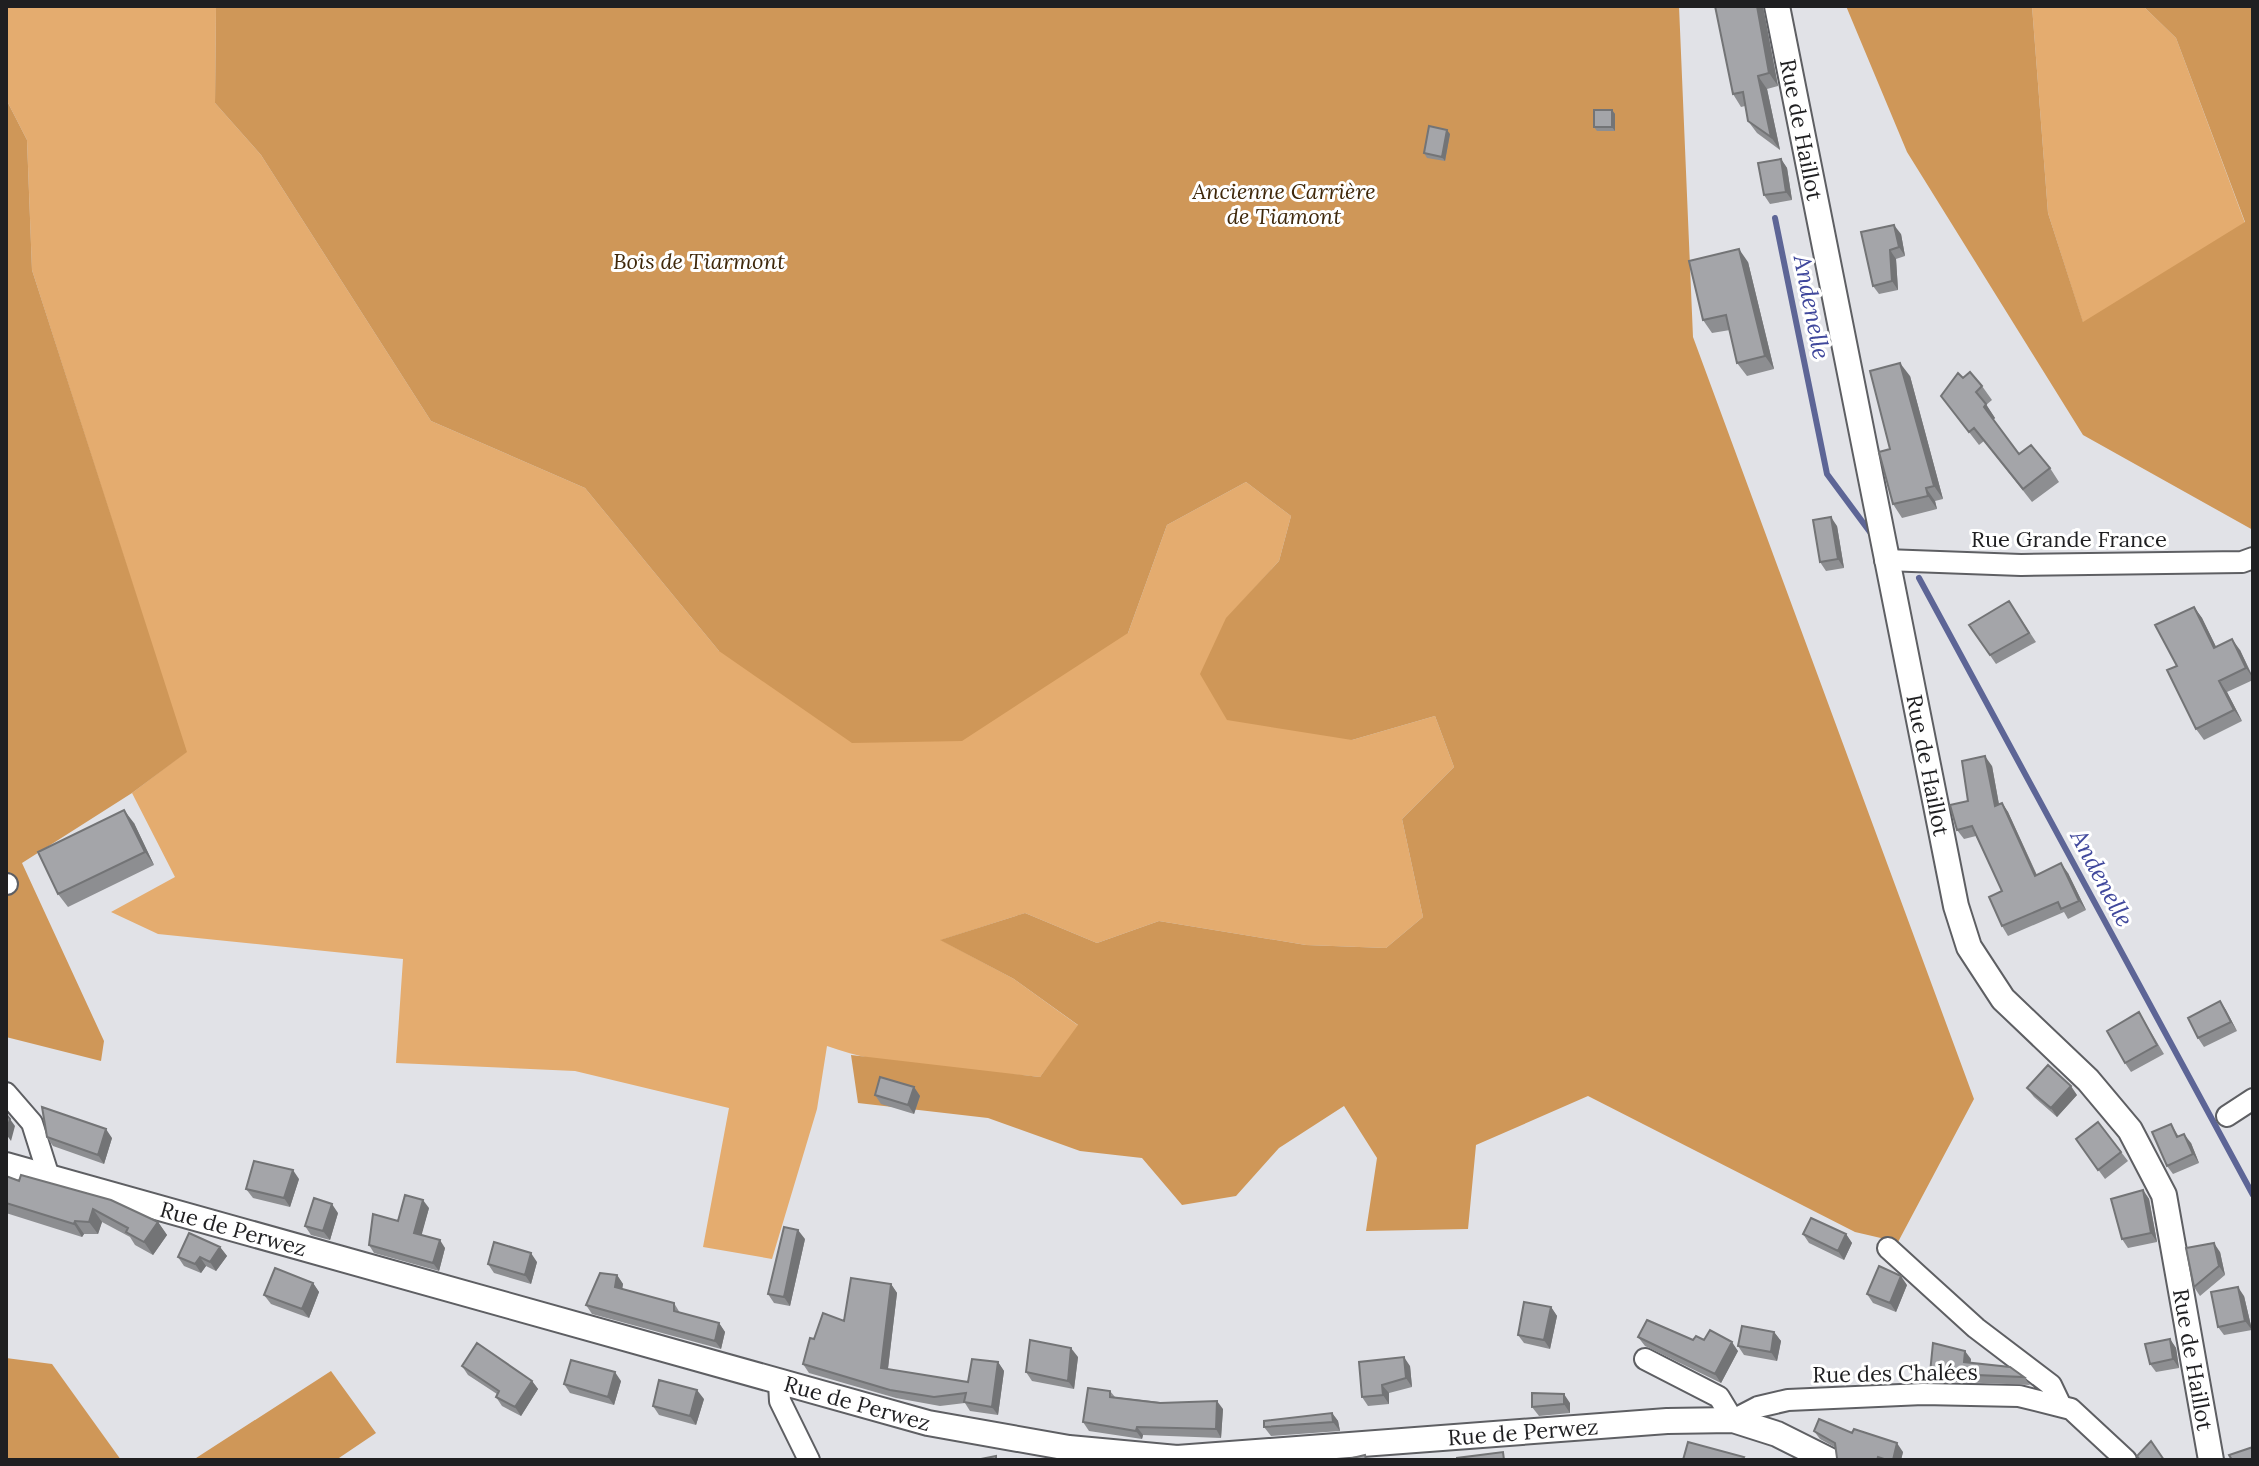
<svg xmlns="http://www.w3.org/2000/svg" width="2259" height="1466" viewBox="0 0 2259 1466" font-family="Lora,serif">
	<rect width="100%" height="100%" fill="#e1e2e7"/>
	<path fill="#e4ac6f" d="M6,6H216L215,103L261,155L431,421L585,488L719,651L1128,633L1167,525L1246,482L1291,516L1279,561L1227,618L1352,740L1435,716L1454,767L1402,819L1423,917L1386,948L1306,945L1159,921L1097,943L1025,913L941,940L1014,979L1079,1026L1040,1077C970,1070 894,1070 827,1046L817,1109L772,1259L703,1247L729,1108L575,1071L396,1063L403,959L158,934L111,912L175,877L132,793L186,752L32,270L27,140L6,99Z
		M2032,6H2143L2176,38L2245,223L2083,323L2048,213Z"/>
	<path fill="#cf9758" d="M216,6H1679L1693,337L1974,1099L1898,1242L1855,1232L1588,1096L1476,1145L1468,1229L1366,1231L1377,1158L1344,1106L1279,1148L1236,1196L1182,1205L1142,1158L1080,1151L988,1118L858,1103L851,1055L1040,1077L1078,1025L1014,979L940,940L1025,913L1097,943L1159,921L1306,945L1386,948L1423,917L1402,819L1454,767L1435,716L1352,740L1227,720L1200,674L1226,618L1279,561L1291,516L1246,482L1167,525L1128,633L962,741L852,743L719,651L585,488L431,421L261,155L215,103Z
		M1846,6H2032L2048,213L2083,322L2245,222L2176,38L2143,6H2253V530L2083,435L1907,152Z
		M6,99L27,140L32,270L187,752L132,793L22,863L104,1041L101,1061L6,1037Z
		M6,1358L52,1364L121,1460H6Z
		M331,1371L376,1433L336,1460H193Z"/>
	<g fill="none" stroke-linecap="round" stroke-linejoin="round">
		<path stroke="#5d6596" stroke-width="6" d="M1775,218L1827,474L1870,532
			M1919,578L2253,1195"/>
		<defs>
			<path id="minor" d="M1885,560L2021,565L2242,562L2253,558
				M6,884H7
				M6,1093L32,1123L49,1177
				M2227,1116L2253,1099
				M1888,1248L1976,1328L2051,1385L2061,1406
				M1645,1359L1719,1397L1733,1420L1758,1407L1788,1400L1923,1394L2019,1396L2071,1409L2126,1460
				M779,1383L780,1401L809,1460"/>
			<g id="tertiary">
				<path id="s1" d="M1777,6L1956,906L1969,947L2003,999L2088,1080L2130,1130L2164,1195L2211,1460"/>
				<path id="s2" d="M6,1165L928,1423L1069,1448L1177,1458L1667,1421L1733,1420L1777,1434L1829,1460"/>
			</g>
		</defs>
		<use href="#minor" stroke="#5e5f63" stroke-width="24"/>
		<use href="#tertiary" stroke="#5e5f63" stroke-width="28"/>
		<use href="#minor" stroke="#fff" stroke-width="20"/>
		<use href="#tertiary" stroke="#fff" stroke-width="24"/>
	</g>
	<path fill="#8d8e91" d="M1763,6L1778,86L1767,89L1780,150L1757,133L1748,121L1745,106L1741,107L1733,94Z
		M1612,110L1615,114V131H1597L1594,127Z
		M1450,134L1445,161L1427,158L1424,153Z
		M1781,159L1787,168L1792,200L1770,204L1764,195Z
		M1861,232L1901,234L1905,256L1896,259L1898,290L1879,294L1873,286Z
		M1748,262L1774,369L1747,376L1737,363L1730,330L1712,333L1703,320Z
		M1910,376L1943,499L1935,501L1937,509L1902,518L1893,504L1890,449Z
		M1963,378L1982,386L1992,400L1986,405L1995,418L1993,420L2019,454L2050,468L2059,482L2032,502L1984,441L1979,445L1941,396Z
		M1837,526L1844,568L1826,571L1820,562Z
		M2009,601L2036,642L1996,664L1969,625Z
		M2194,607L2202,618L2216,647L2240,650L2253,677V680L2227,692L2242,721L2204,740L2196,729L2177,666Z
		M1992,766L1999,804L2002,803L2008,812L2037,875L2068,873L2086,910L2068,919L2064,912L2008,936L2002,926V891L1976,836L1964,839L1957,830L1968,801Z
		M134,823L154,865L68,907L58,894Z
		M2220,1001L2237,1031L2204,1047L2198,1038Z
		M2139,1012L2164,1054L2131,1072L2125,1063Z
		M914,1087L920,1096L914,1114L881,1104L875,1095Z
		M2027,1088L2077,1095L2057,1117L2034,1097Z
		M2098,1122L2128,1161L2105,1179L2076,1139Z
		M2171,1124L2179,1137L2191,1143L2199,1163L2173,1174L2167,1166Z
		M47,1137L112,1138L104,1164L53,1146Z
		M6,1176L158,1222L167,1235L153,1255L135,1245L130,1237L102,1222L98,1234H84L82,1237L6,1213Z
		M299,1179L290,1207L253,1198L246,1189Z
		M2143,1190L2149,1199L2157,1242L2128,1248L2122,1239Z
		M429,1208L421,1235L445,1248L439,1271L374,1253L369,1245L398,1221Z
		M338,1213L330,1240L311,1235L305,1226Z
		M1803,1234H1846L1852,1243L1844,1260L1809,1243Z
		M805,1239L790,1306L774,1303L768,1294Z
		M220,1247L227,1256L216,1271L206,1266L201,1273L184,1266L178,1257Z
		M2220,1252L2225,1275L2200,1296L2194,1287Z
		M537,1262L531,1284L494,1273L488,1264Z
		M617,1275L623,1284L622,1289L674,1303L680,1313L719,1323L725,1332L721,1349L592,1314L586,1305Z
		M313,1283L319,1292L309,1318L271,1304L264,1295Z
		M891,1284L897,1293L888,1369L968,1382L998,1362L1004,1371L998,1415L970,1411L965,1403L940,1406L896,1398L809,1373L803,1364L814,1339L844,1321Z
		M1907,1285L1896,1312L1873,1303L1867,1294Z
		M2244,1296L2252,1330L2224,1335L2218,1327Z
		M1551,1307L1557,1316L1550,1349L1524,1343L1518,1335Z
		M1774,1332L1781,1341L1777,1361L1744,1355L1738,1346Z
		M1638,1337L1704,1340L1738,1351L1721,1383L1645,1346Z
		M2170,1339L2176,1348L2179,1368L2156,1372L2150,1364Z
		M1078,1357L1074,1389L1032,1381L1026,1372Z
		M1971,1359L1970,1362L2024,1377L2030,1385L1936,1381L1930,1373Z
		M462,1366L532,1381L538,1389L521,1416L502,1406L496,1397L497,1394L468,1375Z
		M1410,1366L1412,1387L1389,1393V1404L1368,1406L1362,1397Z
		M621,1381L614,1405L570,1393L564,1384Z
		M1110,1391L1115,1397L1223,1409L1221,1438L1143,1435L1142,1439L1089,1431L1083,1422Z
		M704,1399L696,1425L659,1415L653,1406Z
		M1570,1403V1413L1539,1416L1532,1407Z
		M1332,1413L1338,1421L1340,1431L1271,1436L1264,1427Z
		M1814,1431L1852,1433L1903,1452L1901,1460H1834L1837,1458L1836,1448L1820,1439Z"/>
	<path fill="#737476" d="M1757,6H1763L1778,86L1769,73Z
		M1758,76L1767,89L1780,150L1771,137Z
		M1612,110L1615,114V131L1612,127Z
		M1447,130L1450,134L1445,161L1442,157Z
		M1781,159L1787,168L1792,200L1786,192Z
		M1894,225L1901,234L1905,256L1899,247Z
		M1739,249L1748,262L1774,369L1765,356Z
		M1890,250L1896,259L1898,290L1892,281Z
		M1900,363L1910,376L1943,499L1934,486Z
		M1986,404L1995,418L1993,420L1984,407Z
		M1926,488L1935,501L1937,509L1928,496Z
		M1831,517L1837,526L1844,568L1838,559Z
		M2194,607L2202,618L2222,659L2214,648Z
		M2232,639L2240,650L2253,678L2246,668Z
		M2219,681L2227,692L2242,721L2234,710Z
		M1985,756L1992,766L2001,816L1995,806Z
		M2002,803L2008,812L2041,885L2035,876Z
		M124,810L134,823L154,865L145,852Z
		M2061,863L2068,873L2086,910L2079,901Z
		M2220,1001L2226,1010L2237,1031L2231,1022Z
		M2071,1086L2077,1095L2057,1117L2051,1108Z
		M914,1087L920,1096L914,1114L908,1105Z
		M10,1119L15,1126L11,1141L6,1134Z
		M106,1129L112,1138L104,1164L98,1155Z
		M2184,1134L2191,1143L2199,1163L2193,1154Z
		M293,1170L299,1179L290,1207L284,1198Z
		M2143,1190L2149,1199L2157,1242L2151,1233Z
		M423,1200L429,1208L420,1241L414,1233Z
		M332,1204L338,1213L330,1240L323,1231Z
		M93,1209L102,1222L98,1234L89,1222Z
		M75,1221L84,1234L82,1237L74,1224Z
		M158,1222L167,1235L153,1255L144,1242Z
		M798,1230L805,1239L790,1306L784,1297Z
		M1846,1234L1852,1243L1844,1260L1838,1251Z
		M440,1240L445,1248L439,1271L433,1263Z
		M2214,1243L2220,1252L2225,1275L2219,1266Z
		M220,1247L227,1256L216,1271L210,1262Z
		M531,1253L537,1262L531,1284L525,1275Z
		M200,1257L206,1266L201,1273L195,1264Z
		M617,1275L623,1284L621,1296L615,1287Z
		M1901,1276L1907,1285L1896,1312L1890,1303Z
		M313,1283L319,1292L309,1318L302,1309Z
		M891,1284L897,1293L887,1376L881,1368Z
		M2238,1287L2244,1296L2252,1330L2245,1321Z
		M1551,1307L1557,1316L1550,1349L1544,1340Z
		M719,1323L725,1332L721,1349L715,1341Z
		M1774,1332L1781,1341L1777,1361L1771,1352Z
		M2170,1339L2176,1348L2179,1368L2173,1359Z
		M1732,1342L1738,1351L1721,1383L1715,1374Z
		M1071,1348L1078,1357L1074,1389L1068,1381Z
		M1965,1351L1971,1359L1970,1370L1964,1362Z
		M1404,1357L1410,1366L1412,1387L1406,1378Z
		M998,1362L1004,1371L998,1415L992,1407Z
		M615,1372L621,1381L614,1405L608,1397Z
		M532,1381L538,1389L521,1416L515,1407Z
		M1382,1385L1389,1393V1404L1383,1395Z
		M697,1390L704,1399L696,1425L690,1416Z
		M1564,1394L1570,1403V1413L1564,1404Z
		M1217,1401L1223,1409L1221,1438L1216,1429Z
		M1332,1413L1338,1421L1340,1431L1333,1422Z
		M1137,1427L1143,1435L1142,1439L1136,1431Z
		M1897,1443L1903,1452L1901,1460H1893Z"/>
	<path fill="#a4a5a9" stroke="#737476" stroke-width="2" d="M1715,6H1757L1769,73L1758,76L1771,137L1748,121L1743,92L1733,94Z
		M1594,110H1612V127H1594Z
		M1429,126L1447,130L1442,157L1424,153Z
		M1781,159L1786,192L1764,195L1758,163Z
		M1894,225L1899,247L1890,250L1892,281L1873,286L1861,232Z
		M1739,249L1765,356L1737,363L1726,315L1703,320L1689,261Z
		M1900,363L1934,486L1926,488L1928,496L1893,504L1879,452L1890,449L1870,371Z
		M1970,372L1982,386L1976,392L1986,404L1984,407L2019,454L2031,445L2050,468L2023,489L1974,428L1969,432L1941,396L1958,373L1963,378Z
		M1831,517L1838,559L1820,562L1813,520Z
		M2009,601L2029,633L1990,655L1969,625Z
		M2194,607L2214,648L2232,639L2246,668L2219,681L2234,710L2196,729L2167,670L2177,666L2155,625Z
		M1985,756L1995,806L2002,803L2035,876L2061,863L2079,901L2061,909L2058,902L2002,926L1989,897L2002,891L1972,826L1957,830L1950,805L1968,801L1962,761Z
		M124,810L145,852L58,894L38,852Z
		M2220,1001L2231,1022L2198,1038L2188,1018Z
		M2139,1012L2157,1045L2125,1063L2107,1031Z
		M2048,1065L2071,1086L2051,1108L2027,1088Z
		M880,1077L914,1087L908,1105L875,1095Z
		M42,1107L106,1129L98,1155L47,1137Z
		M6,1114L10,1119L6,1133Z
		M2098,1122L2121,1152L2098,1170L2076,1139Z
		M2171,1124L2177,1137L2184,1134L2193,1154L2167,1166L2152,1132Z
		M254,1161L293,1170L284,1198L246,1189Z
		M21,1175L111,1200L158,1222L144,1242L126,1232L128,1228L93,1209L89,1222L75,1221L74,1224L6,1203V1176L19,1181Z
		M2143,1190L2151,1233L2122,1239L2111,1199Z
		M405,1195L423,1200L414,1233L440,1240L433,1263L369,1245L373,1214L398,1221Z
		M314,1198L332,1204L323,1231L305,1226Z
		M1811,1218L1846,1234L1838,1251L1803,1234Z
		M784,1227L798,1230L784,1297L768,1294Z
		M189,1233L220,1247L210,1262L200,1257L195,1264L178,1257Z
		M494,1242L531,1253L525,1275L488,1264Z
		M2214,1243L2219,1266L2194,1287L2186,1248Z
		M1879,1266L1901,1276L1890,1303L1867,1294Z
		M275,1268L313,1283L302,1309L264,1295Z
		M600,1273L617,1275L615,1287L674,1303V1311L719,1323L715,1341L586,1305Z
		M851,1278L891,1284L881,1368L968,1382L972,1359L998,1362L992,1407L964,1402L966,1393L934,1397L890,1390L803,1364L810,1338L814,1339L823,1313L844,1321Z
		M2238,1287L2245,1321L2218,1327L2211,1292Z
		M1524,1302L1551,1307L1544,1340L1518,1335Z
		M1647,1320L1693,1340L1696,1336L1704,1340L1710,1330L1732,1342L1715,1374L1638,1337Z
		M1742,1326L1774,1332L1771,1352L1738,1346Z
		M2170,1339L2173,1359L2150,1364L2145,1344Z
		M1030,1340L1071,1348L1068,1381L1026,1372Z
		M477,1343L532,1381L515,1407L496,1397L499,1391L462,1366Z
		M1933,1343L1965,1351L1964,1362L2010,1367L2024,1377L1930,1373Z
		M1404,1357L1406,1378L1382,1385L1383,1395L1362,1397L1359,1362Z
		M571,1360L615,1372L608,1397L564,1384Z
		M659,1380L697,1390L690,1416L653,1406Z
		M1088,1388L1110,1391V1397L1160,1403L1217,1401L1216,1429L1137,1427L1136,1431L1083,1422Z
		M1532,1393L1564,1394V1404L1532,1407Z
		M1332,1413L1333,1422L1264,1427V1421Z
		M1819,1419L1852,1433L1854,1429L1897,1443L1893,1460H1887L1878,1457L1877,1460H1834L1837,1458L1835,1443L1814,1431Z
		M2151,1441L2164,1460H2140L2137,1456Z
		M1688,1442L1744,1457L1742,1460H1683Z
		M2253,1447V1460H2232L2229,1455Z
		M1503,1452L1504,1460H1457V1458Z
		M1365,1455L1366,1460H1344Z
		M996,1456V1460H976Z"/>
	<g text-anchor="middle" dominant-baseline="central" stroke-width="6" stroke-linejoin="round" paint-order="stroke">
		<g font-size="22" fill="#1f1f21" stroke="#fff">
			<text stroke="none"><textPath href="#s1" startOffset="126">Rue de Haillot</textPath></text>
			<text x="2069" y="539">Rue Grande France</text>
			<text stroke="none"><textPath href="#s1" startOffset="774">Rue de Haillot</textPath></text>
			<text stroke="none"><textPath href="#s2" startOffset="236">Rue de Perwez</textPath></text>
			<text stroke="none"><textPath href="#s1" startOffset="1446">Rue de Haillot</textPath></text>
			<text transform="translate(1895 1373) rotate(-1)">Rue des Chalées</text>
			<text stroke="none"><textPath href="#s2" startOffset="884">Rue de Perwez</textPath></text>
			<text stroke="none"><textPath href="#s2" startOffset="1556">Rue de Perwez</textPath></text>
		</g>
		<g font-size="22" font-style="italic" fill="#3f280b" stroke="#fff">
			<text x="1284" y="191">Ancienne Carrière<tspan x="1284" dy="25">de Tiamont</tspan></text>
			<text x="699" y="261">Bois de Tiarmont</text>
		</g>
		<g font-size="24" font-style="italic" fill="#40489c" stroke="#fff">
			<text transform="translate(1812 307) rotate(79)">Andenelle</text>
			<text transform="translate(2102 878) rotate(62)">Andenelle</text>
		</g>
	</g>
	<rect width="2259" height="1466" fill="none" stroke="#1f1f21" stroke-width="16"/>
</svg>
